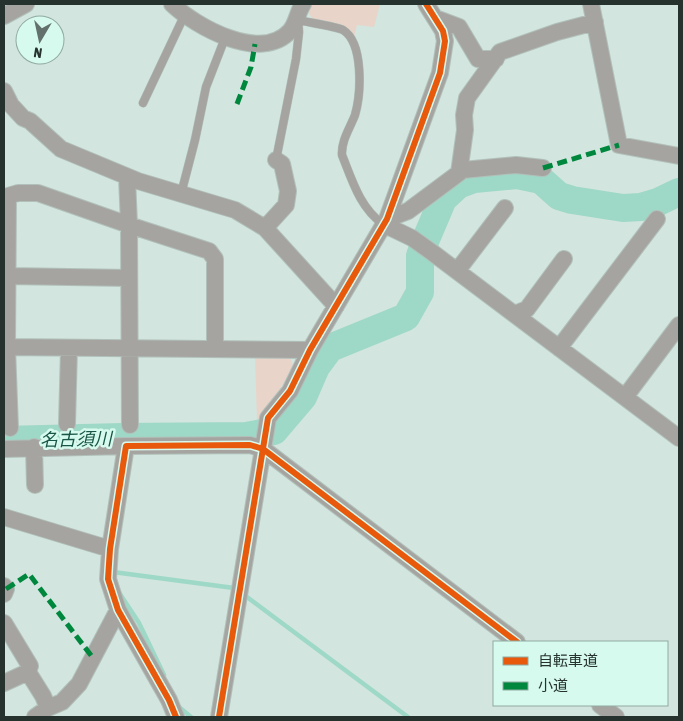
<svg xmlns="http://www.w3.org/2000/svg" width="683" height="721" viewBox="0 0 683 721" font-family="'Asap Condensed','Noto Sans JP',sans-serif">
	<rect width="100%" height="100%" fill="#d2e5de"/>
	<path fill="#e9d4c9" d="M310,4H380L374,27L357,25L354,37L344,26L313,19L307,11Z
		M255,357H290L293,366L265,416L257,420Z"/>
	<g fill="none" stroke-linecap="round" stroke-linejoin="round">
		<path stroke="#9ed8c6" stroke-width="4.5" d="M114,570L113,572L234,588L237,590
			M120,594L139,623L164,675
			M243,594L408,717
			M179,707L191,717"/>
		<path stroke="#9ed8c6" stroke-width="28" d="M4,440L123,437L246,436L274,431L303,397L316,367L330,348L406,317L420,292V256L426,239L443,199L458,185L474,179L517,175L541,180L559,196L572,200L623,208L641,207L658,202L679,192"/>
		<defs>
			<path id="service" d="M143,103L185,14
				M276,160L296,59L299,32L298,20C306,22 338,27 343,30C364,43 361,94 355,115C350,128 341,141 342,155C352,180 360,208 383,224
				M181,194L195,140L206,87L225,38"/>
			<path id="minor" d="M172,4C196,27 261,63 290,31C297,23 297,13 303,4
				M591,4L619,145L679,156
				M4,16L26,4
				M435,18L459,27L478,59H496
				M4,91L11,105L23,118L30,121L61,149L138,181L235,210L265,228L336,306
				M459,173L465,130L464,115L467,98L500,52L557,32L595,22
				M127,177L129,225L130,425
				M387,219L408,211L463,170L516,165L543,168
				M383,224L412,238L433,253L679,438
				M265,228L286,205L288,191L282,164L276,160
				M457,271L505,208
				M8,276L129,278
				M515,314L527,309L564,259
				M4,347L310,350
				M559,348L657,219
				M625,397L679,325
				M67,424L69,348
				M10,428L7,347L8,196L18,193H38L129,225L209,251L215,259V349
				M34,447L35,485
				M4,449L126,446
				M4,517L110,549
				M4,586L6,589L4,594
				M4,623L30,666L28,672L4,683
				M28,672L43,696L48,708L35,717
				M600,705L616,717
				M48,708L62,702L79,684L118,610
				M176,717L169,700L118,610L108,579L110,549L126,446L250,445L263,449L517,642
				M219,717L268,418L290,391L310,350L387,219L440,73L445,41L443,31L426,4"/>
		</defs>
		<use href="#service" stroke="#b1c0ba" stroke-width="9"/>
		<use href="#minor" stroke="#b1c0ba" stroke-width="18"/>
		<use href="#service" stroke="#a6a4a1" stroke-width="8"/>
		<use href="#minor" stroke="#a6a4a1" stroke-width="16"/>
		<path stroke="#00873e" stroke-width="5" stroke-dasharray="10 5" stroke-linecap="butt" d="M237,104L251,67L255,44
			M543,168L619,145
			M6,589L29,574L93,658"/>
		<defs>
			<path id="cycleway" d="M176,717L169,700L118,610L108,579L110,549L126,446L250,445L263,449L517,642
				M219,717L268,418L290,391L310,350L387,219L440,73L445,41L443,31L426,4"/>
		</defs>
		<use href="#cycleway" stroke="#d7faee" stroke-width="9"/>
		<use href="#cycleway" stroke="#e8590c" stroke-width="6"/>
	</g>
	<g text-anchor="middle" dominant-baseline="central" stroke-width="5" stroke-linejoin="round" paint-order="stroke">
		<g font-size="18" font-style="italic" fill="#195646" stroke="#d7faee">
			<text transform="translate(76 439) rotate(-1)">名古須川</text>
		</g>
	</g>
	<rect width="683" height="721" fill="none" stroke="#25322e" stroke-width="10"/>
	<rect x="493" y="641" width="175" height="65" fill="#d7faee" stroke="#90aaa1"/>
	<rect x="503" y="657" width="25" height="8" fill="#e8590c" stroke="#90aaa1"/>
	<text x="538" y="666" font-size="15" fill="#25322e">自転車道</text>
	<rect x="503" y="682" width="25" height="8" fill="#00873e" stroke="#90aaa1"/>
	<text x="538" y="691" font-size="15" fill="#25322e">小道</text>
	<g transform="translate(40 40) rotate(189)"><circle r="24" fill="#d7faee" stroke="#90aaa1"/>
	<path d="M0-4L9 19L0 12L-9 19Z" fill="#62716c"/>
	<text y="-8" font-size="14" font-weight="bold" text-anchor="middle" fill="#25322e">N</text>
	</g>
</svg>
